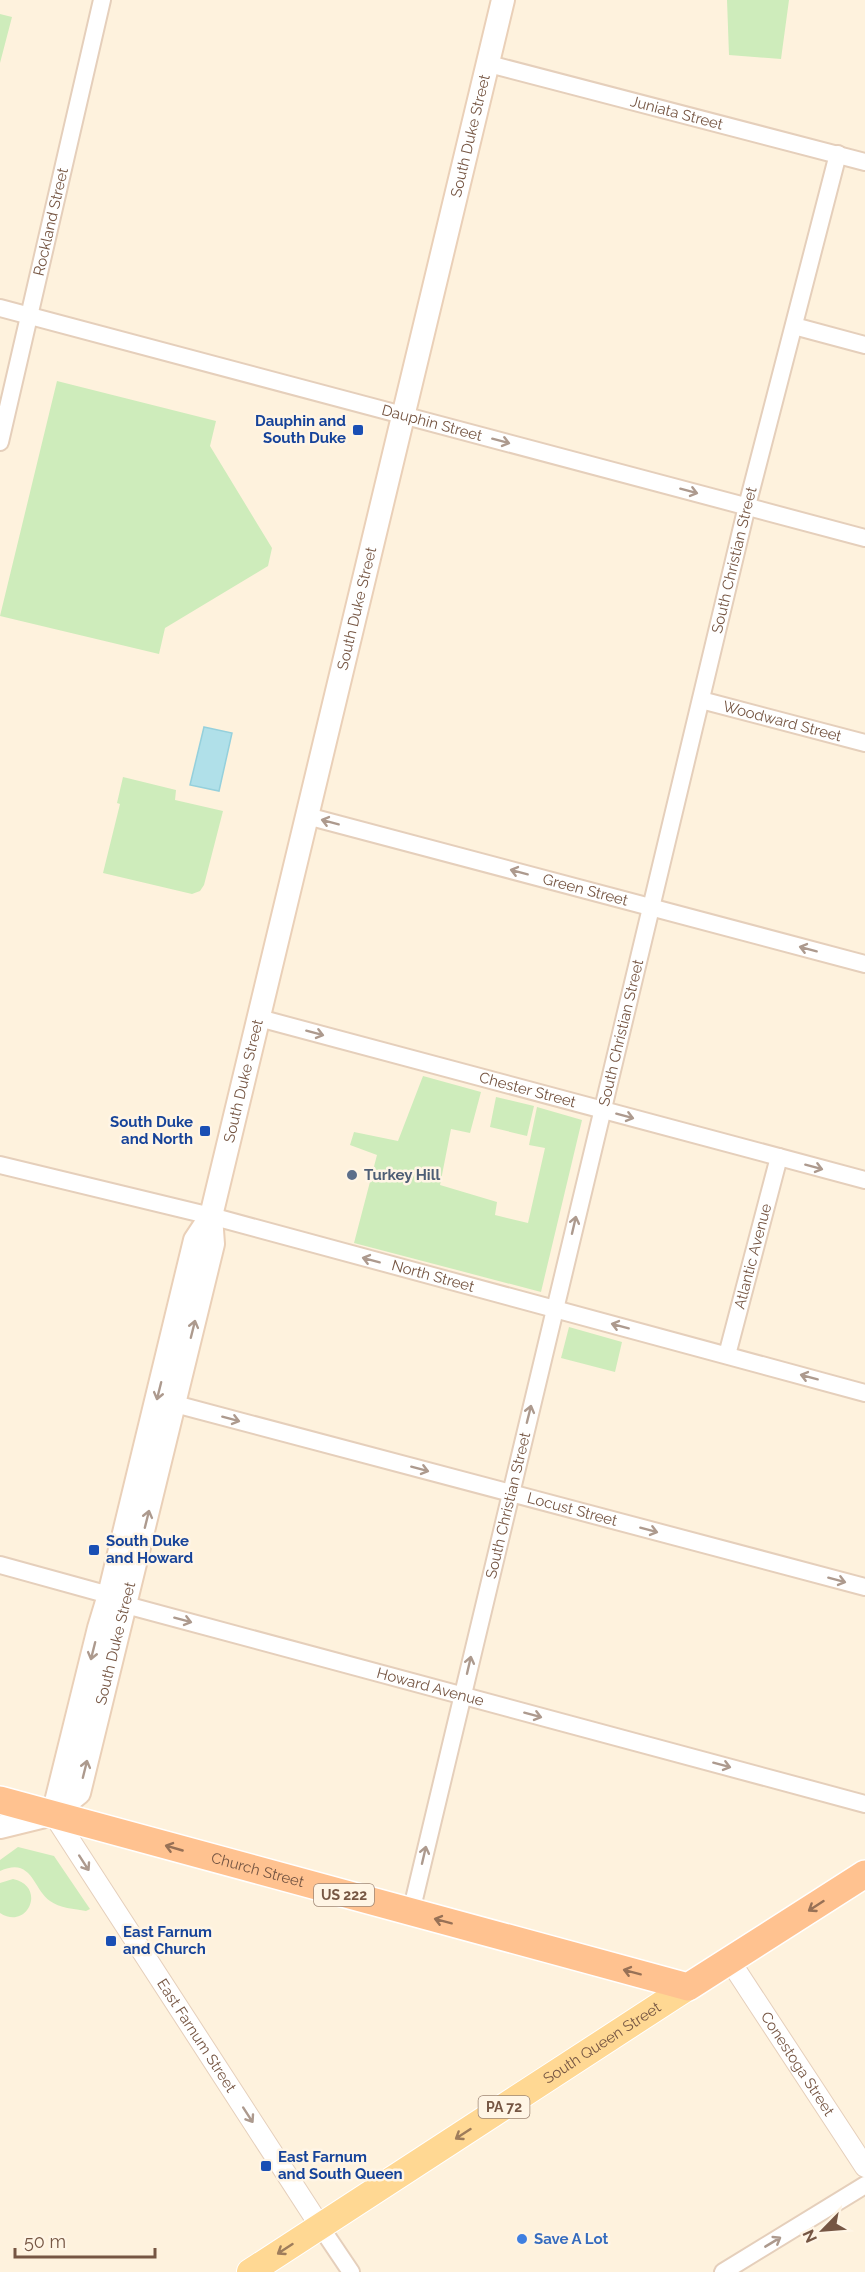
<svg xmlns="http://www.w3.org/2000/svg" width="865" height="2272" viewBox="0 0 865 2272" font-family="Raleway,sans-serif">
	<rect width="100%" height="100%" fill="#fef2dd"/>
	<path fill="#ceecbb" d="M727,0H789L781,59L729,55Z
		M0,14L12,17L0,63Z
		M57,381L216,421L210,446L272,548L268,566L165,628L159,654L0,616Z
		M123,777L176,790L175,800L223,811L204,885L200,891L192,894L103,873L120,804L117,803Z
		M423,1076L481,1092L470,1133L451,1129L440,1185L497,1202L495,1215L528,1223L545,1148L529,1145L537,1107L582,1120L541,1292L354,1243L377,1155L350,1145L354,1132L398,1141Z
		M496,1097L534,1106L527,1136L490,1127Z
		M569,1327L622,1342L615,1372L561,1358Z
		M18,1847L54,1856L90,1909L86,1911C75,1909 59,1908 50,1901C33,1889 32,1856 0,1871V1860Z
		M13,1879C47,1886 28,1931 0,1913V1883Z"/>
	<path fill="#b0e0e9" stroke="#95d0dc" stroke-width="1.5" d="M204,727L232,733L219,791L190,785Z"/>
	<g fill="none" stroke-linecap="round" stroke-linejoin="round">
		<defs>
			<g id="minor">
				<path id="s1" d="M489,64L865,162"/>
				<path id="s2" d="M0,308L865,538"/>
				<path d="M794,326L865,345"/>
				<path id="s3" d="M0,442L102,0"/>
				<path id="s4" d="M701,700L865,743"/>
				<path id="s5" d="M307,816L865,964"/>
				<path id="s6" d="M259,1018L865,1180"/>
				<path id="s7" d="M0,1165L211,1216L865,1393"/>
				<path id="s8" d="M727,1355L779,1157"/>
				<path id="s9" d="M175,1404L865,1587"/>
				<path id="s10" d="M0,1565L109,1595L126,1605L865,1804"/>
				<path id="s11" d="M411,1912L747,506L838,154"/>
				<path d="M320,2226L351,2272"/>
				<path d="M723,2272L865,2185"/>
			</g>
			<g id="tertiary">
				<path id="s12" d="M53,1814L320,2226"/>
				<path id="s13" d="M730,1961L865,2167"/>
			</g>
			<g id="secondary">
				<path d="M53,1814L99,1628L109,1595L195,1240L211,1216"/>
				<path id="s14" d="M0,1827L53,1814L79,1793L213,1244L211,1216L503,0"/>
			</g>
			<g id="primary">
				<path id="s15" d="M250,2272L688,1987"/>
			</g>
			<g id="trunk">
				<path id="s16" d="M0,1800L688,1987L865,1874"/>
			</g>
		</defs>
		<use href="#minor" stroke="#e5cfbb" stroke-width="20"/>
		<use href="#tertiary" stroke="#e5cfbb" stroke-width="22"/>
		<use href="#secondary" stroke="#ead0b8" stroke-width="26"/>
		<use href="#primary" stroke="#fff" stroke-width="28"/>
		<use href="#trunk" stroke="#fff" stroke-width="30"/>
		<use href="#minor" stroke="#fff" stroke-width="16"/>
		<use href="#tertiary" stroke="#fff" stroke-width="20"/>
		<use href="#secondary" stroke="#fff" stroke-width="22"/>
		<use href="#primary" stroke="#ffd893" stroke-width="26"/>
		<use href="#trunk" stroke="#ffc290" stroke-width="27"/>
	</g>
	<defs><path id="oneway-shaft" d="M-6 0H5M1.5-3L5.5 0L1.5 3" fill="none" stroke-width="1.6" stroke-linecap="round" stroke-linejoin="round" transform="scale(1.5)"/></defs>
	<g stroke="#ad9a8e">
		<use href="#oneway-shaft" transform="translate(501 441) rotate(15)"/>
		<use href="#oneway-shaft" transform="translate(689 491) rotate(15)"/>
		<use href="#oneway-shaft" transform="translate(330 822) rotate(-165)"/>
		<use href="#oneway-shaft" transform="translate(519 872) rotate(-165)"/>
		<use href="#oneway-shaft" transform="translate(808 949) rotate(-165)"/>
		<use href="#oneway-shaft" transform="translate(315 1033) rotate(15)"/>
		<use href="#oneway-shaft" transform="translate(625 1116) rotate(15)"/>
		<use href="#oneway-shaft" transform="translate(814 1167) rotate(15)"/>
		<use href="#oneway-shaft" transform="translate(574 1225) rotate(-77)"/>
		<use href="#oneway-shaft" transform="translate(371 1260) rotate(-165)"/>
		<use href="#oneway-shaft" transform="translate(620 1326) rotate(-165)"/>
		<use href="#oneway-shaft" transform="translate(193 1329) rotate(-76)"/>
		<use href="#oneway-shaft" transform="translate(809 1377) rotate(-165)"/>
		<use href="#oneway-shaft" transform="translate(159 1391) rotate(104)"/>
		<use href="#oneway-shaft" transform="translate(529 1414) rotate(-76)"/>
		<use href="#oneway-shaft" transform="translate(231 1419) rotate(15)"/>
		<use href="#oneway-shaft" transform="translate(420 1469) rotate(15)"/>
		<use href="#oneway-shaft" transform="translate(147 1519) rotate(-76)"/>
		<use href="#oneway-shaft" transform="translate(649 1530) rotate(15)"/>
		<use href="#oneway-shaft" transform="translate(837 1580) rotate(15)"/>
		<use href="#oneway-shaft" transform="translate(183 1620) rotate(15)"/>
		<use href="#oneway-shaft" transform="translate(93 1651) rotate(104)"/>
		<use href="#oneway-shaft" transform="translate(469 1665) rotate(-77)"/>
		<use href="#oneway-shaft" transform="translate(533 1715) rotate(15)"/>
		<use href="#oneway-shaft" transform="translate(722 1765) rotate(15)"/>
		<use href="#oneway-shaft" transform="translate(85 1769) rotate(-76)"/>
		<use href="#oneway-shaft" transform="translate(424 1855) rotate(-77)"/>
		<use href="#oneway-shaft" transform="translate(84 1863) rotate(57)"/>
		<use href="#oneway-shaft" transform="translate(248 2115) rotate(57)"/>
		<use href="#oneway-shaft" transform="translate(773 2242) rotate(-31)"/>
	</g>
	<g stroke="#987156">
		<use href="#oneway-shaft" transform="translate(174 1848) rotate(-164)"/>
		<use href="#oneway-shaft" transform="translate(816 1906) rotate(147)"/>
		<use href="#oneway-shaft" transform="translate(443 1921) rotate(-165)"/>
		<use href="#oneway-shaft" transform="translate(632 1972) rotate(-165)"/>
	</g>
	<g stroke="#9f7d5b">
		<use href="#oneway-shaft" transform="translate(463 2134) rotate(147)"/>
		<use href="#oneway-shaft" transform="translate(285 2249) rotate(147)"/>
	</g>
	<g fill="#1a4fb4" stroke="#fff5e5" stroke-width="2">
		<rect x="352" y="424" width="12" height="12" rx="3"/>
		<rect x="199" y="1125" width="12" height="12" rx="3"/>
		<rect x="88" y="1544" width="12" height="12" rx="3"/>
		<rect x="105" y="1935" width="12" height="12" rx="3"/>
		<rect x="260" y="2160" width="12" height="12" rx="3"/>
	</g>
	<circle fill="#5c6f8a" stroke="#fff5e5" stroke-width="2" cx="352" cy="1175" r="6"/>
	<circle fill="#3f7fe0" stroke="#fff5e5" stroke-width="2" cx="522" cy="2239" r="6"/>
	<g text-anchor="middle" dominant-baseline="central" stroke-width="5" stroke-linejoin="round" paint-order="stroke">
		<g fill="#fff5e5" stroke="#9f8674" stroke-width="1.5">
			<rect x="314" y="1884" width="60" height="22" rx="4.5"/>
			<rect x="478.5" y="2096" width="51" height="22" rx="4.5"/>
		</g>
		<g font-size="14" font-weight="bold" fill="#765643">
			<text x="344" y="1895">US 222</text>
			<text x="504" y="2107">PA 72</text>
		</g>
		<g font-size="15" fill="#765643" stroke="#fff5e5">
			<text stroke="none"><textPath href="#s1" startOffset="194">Juniata Street</textPath></text>
			<text stroke="none"><textPath href="#s14" startOffset="1792">South Duke Street</textPath></text>
			<text stroke="none"><textPath href="#s3" startOffset="226">Rockland Street</textPath></text>
			<text stroke="none"><textPath href="#s2" startOffset="447">Dauphin Street</textPath></text>
			<text stroke="none"><textPath href="#s11" startOffset="1390">South Christian Street</textPath></text>
			<text stroke="none"><textPath href="#s14" startOffset="1306">South Duke Street</textPath></text>
			<text stroke="none"><textPath href="#s4" startOffset="84">Woodward Street</textPath></text>
			<text stroke="none"><textPath href="#s5" startOffset="288">Green Street</textPath></text>
			<text stroke="none"><textPath href="#s11" startOffset="904">South Christian Street</textPath></text>
			<text stroke="none"><textPath href="#s14" startOffset="820">South Duke Street</textPath></text>
			<text stroke="none"><textPath href="#s6" startOffset="278">Chester Street</textPath></text>
			<text stroke="none"><textPath href="#s8" startOffset="102">Atlantic Avenue</textPath></text>
			<text stroke="none"><textPath href="#s7" startOffset="447">North Street</textPath></text>
			<text stroke="none"><textPath href="#s11" startOffset="418">South Christian Street</textPath></text>
			<text stroke="none"><textPath href="#s9" startOffset="411">Locust Street</textPath></text>
			<text stroke="none"><textPath href="#s14" startOffset="242">South Duke Street</textPath></text>
			<text stroke="none"><textPath href="#s10" startOffset="448">Howard Avenue</textPath></text>
			<text stroke="none"><textPath href="#s16" startOffset="267">Church Street</textPath></text>
			<text stroke="none"><textPath href="#s12" startOffset="264">East Farnum Street</textPath></text>
			<text stroke="none"><textPath href="#s15" startOffset="420">South Queen Street</textPath></text>
			<text stroke="none"><textPath href="#s13" startOffset="123">Conestoga Street</textPath></text>
		</g>
		<g font-size="15" font-weight="bold" fill="#164399" stroke="#fff5e5" text-anchor="start">
			<text x="346" y="421" text-anchor="end">Dauphin and<tspan x="346" dy="17">South Duke</tspan></text>
			<text x="193" y="1122" text-anchor="end">South Duke<tspan x="193" dy="17">and North</tspan></text>
			<text x="106" y="1541">South Duke<tspan x="106" dy="17">and Howard</tspan></text>
			<text x="123" y="1932">East Farnum<tspan x="123" dy="17">and Church</tspan></text>
			<text x="278" y="2157">East Farnum<tspan x="278" dy="17">and South Queen</tspan></text>
		</g>
		<g font-size="15" font-weight="bold" fill="#4e5e75" stroke="#fff5e5" text-anchor="start">
			<text x="364" y="1175">Turkey Hill</text>
		</g>
		<g font-size="15" font-weight="bold" fill="#366cbe" stroke="#fff5e5" text-anchor="start">
			<text x="534" y="2239">Save A Lot</text>
		</g>
	</g>
	<g transform="translate(823 2230) rotate(245)" stroke="#fff5e5" stroke-width="4.5" paint-order="stroke">
	<path d="M0-4.5L10 22L0 15L-10 22Z" fill="#765643"/>
	<text y="-9" font-size="16" font-weight="bold" text-anchor="middle" fill="#765643">N</text>
	</g>
	<path d="M15 2248v9h140v-9" fill="none" stroke="#765643" stroke-width="3"/>
	<text x="24" y="2248" font-size="18" fill="#765643" stroke="#fff5e5" stroke-width="4.5" paint-order="stroke">50 m</text>
</svg>
